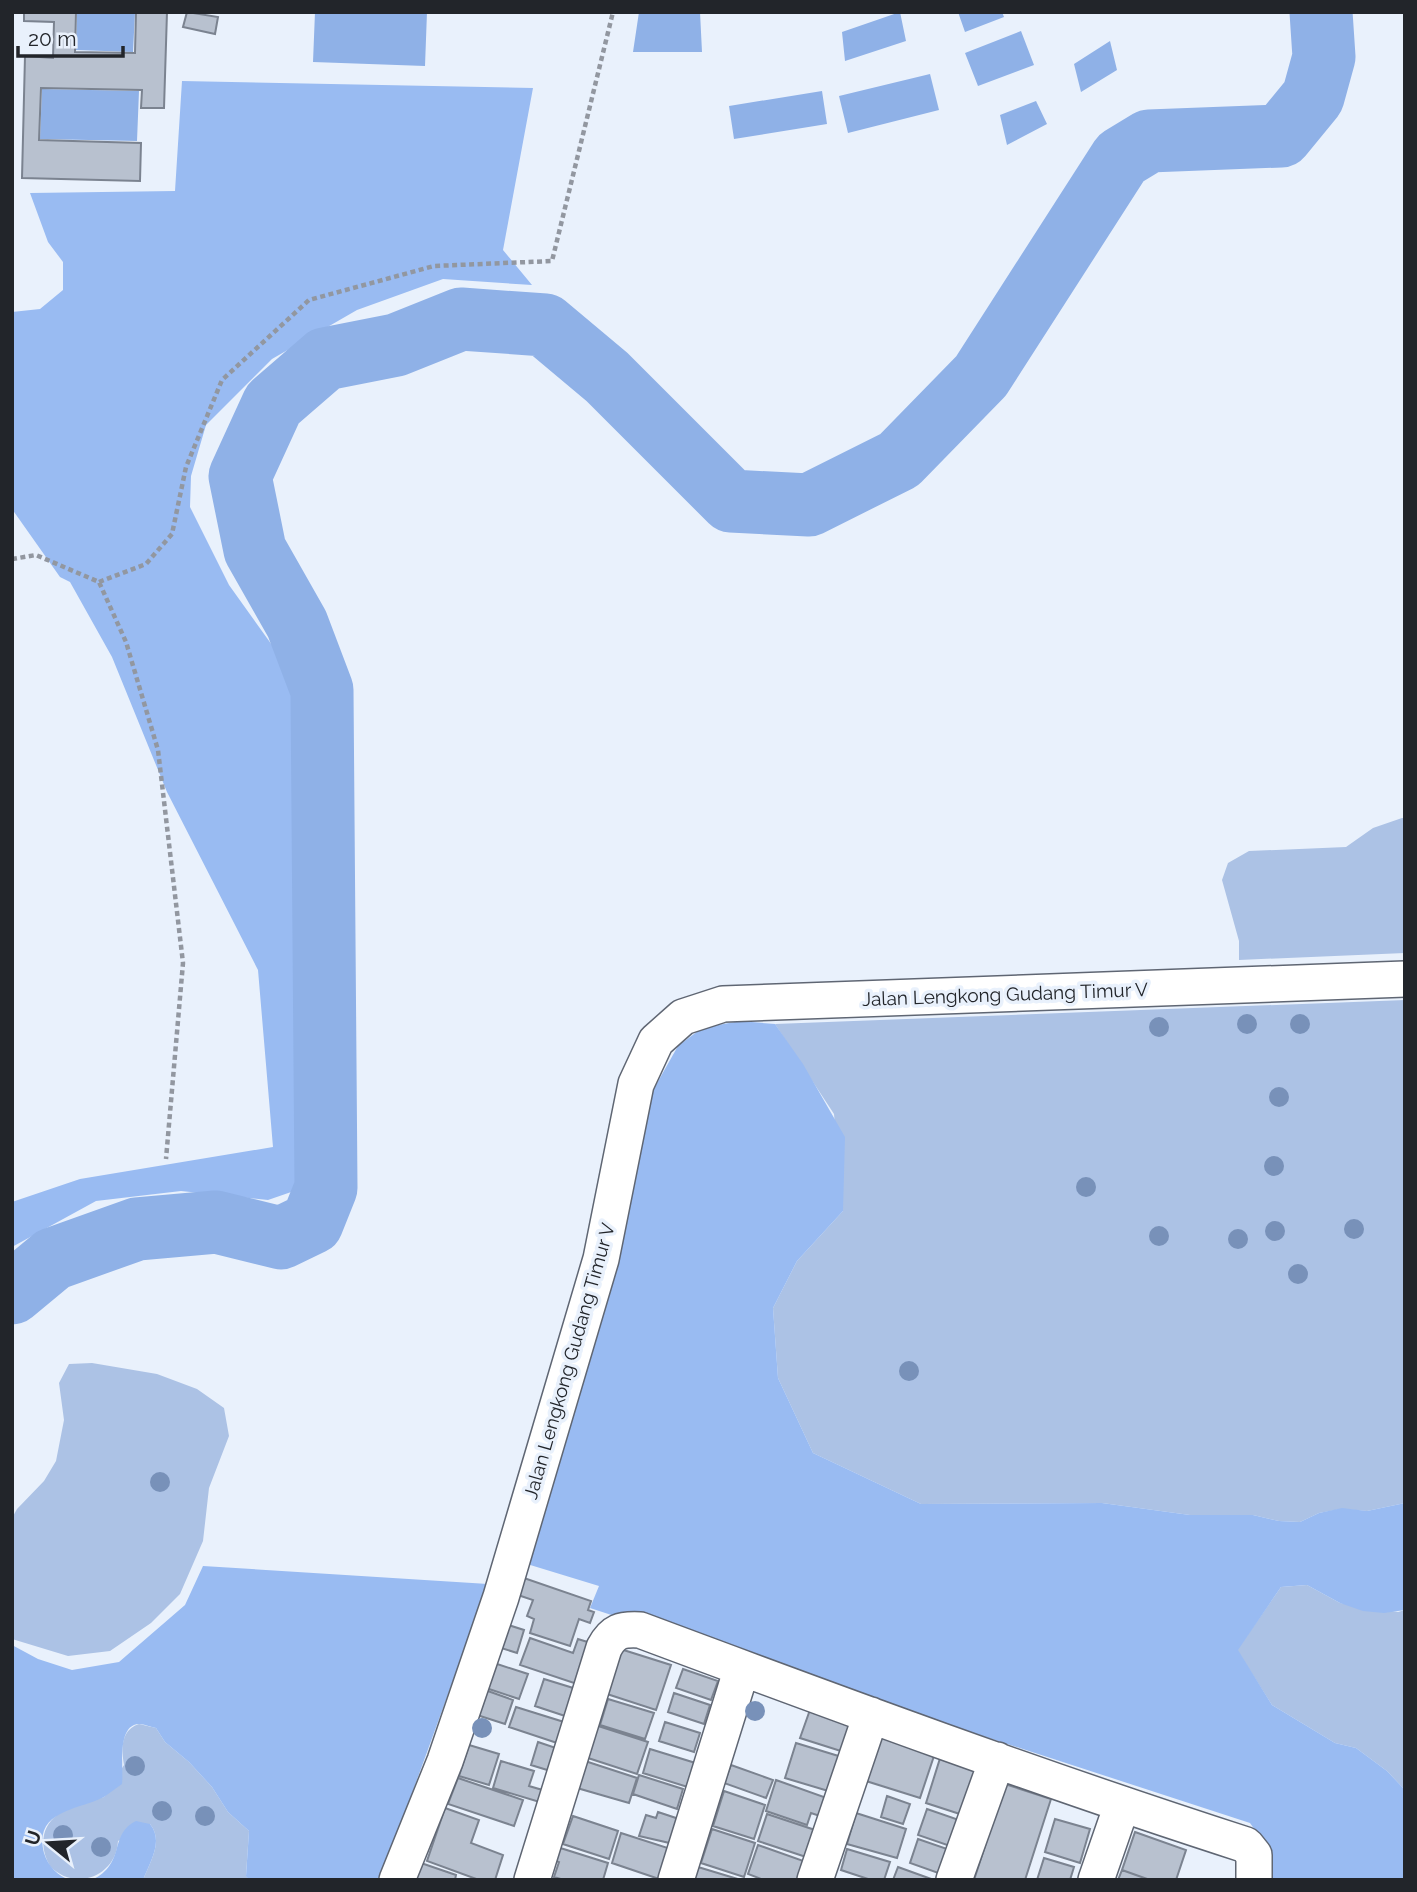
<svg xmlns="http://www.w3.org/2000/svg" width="1417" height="1892" viewBox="0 0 1417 1892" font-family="Raleway,sans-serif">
	<rect width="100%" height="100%" fill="#e9f1fc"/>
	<path fill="#acc2e5" d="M1402,818H1405V953L1239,960V941L1222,880L1228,863L1249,851L1346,847L1373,828Z
		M1405,1000V1503L1367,1511L1341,1509L1319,1513L1300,1522L1279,1521L1253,1515H1190L1102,1503L921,1504L813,1453L778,1378L773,1308L797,1261L843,1211L834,1114L775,1024Z
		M92,1363L157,1374L197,1389L224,1408L229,1436L209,1488L203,1541L180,1594L151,1623L110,1651L68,1656L12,1639V1518L17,1509L44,1481L56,1461L64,1420L59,1383L69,1364Z
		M1307,1585L1340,1603L1398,1612L1405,1610V1790L1387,1771L1356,1748L1335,1743L1272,1705L1237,1650L1281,1587Z
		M139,1724L156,1728L165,1742L189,1762L212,1787L228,1812L249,1831L246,1875L249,1880H143C150,1862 164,1841 150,1824L118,1841C116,1877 74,1892 50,1866C44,1856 42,1846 44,1835C50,1811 73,1807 94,1800C95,1800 103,1797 104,1797C112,1790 118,1774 124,1765C121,1748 121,1730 139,1724Z"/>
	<path fill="#99bbf2" d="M182,81L533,88L503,250L532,285L443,279L357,310L272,359L206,425L191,476L190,507L229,585L287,666L307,703L305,1153L297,1190L268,1200L181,1191L96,1201L12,1247V1202L80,1179L273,1147L258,970L167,792L112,657L70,582L60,577L12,509V312L40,309L63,290V262L48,242L30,193L175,191Z
		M740,1021L775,1024L803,1064L845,1137L843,1211L797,1261L773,1308L778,1378L813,1453L921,1504L1102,1503L1190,1515H1253L1279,1521L1300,1522L1319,1513L1342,1508L1367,1511L1405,1503V1610L1384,1613L1363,1611L1340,1603L1307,1585L1281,1587L1238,1650L1272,1705L1335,1743L1356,1748L1387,1771L1405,1790V1880H1264L1267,1847L1250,1823L590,1608L599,1586L527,1564L652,1092L678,1046L702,1028Z
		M203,1566L488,1584L394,1843L378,1880H249L246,1876L249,1831L228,1812L212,1787L189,1762L165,1742L156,1728C151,1727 144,1724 139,1724C116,1725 124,1769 122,1784C116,1788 110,1793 104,1797C79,1810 33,1810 44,1853C48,1866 58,1876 70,1880H12V1645L38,1659L72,1670L119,1662L185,1605Z
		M136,1821L150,1824C164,1841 150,1862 143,1880H92C127,1863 108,1835 136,1821Z"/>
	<path fill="#8fb1e7" d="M77,12H135L133,52L76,50Z
		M315,12H427L425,66L313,62Z
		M639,12H700L702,52H633Z
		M900,12L906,41L845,61L842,32Z
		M958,12H1002L1004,17L965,32Z
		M1021,31L1034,65L978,86L965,53Z
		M1110,41L1117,70L1081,92L1074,64Z
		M930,74L939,110L848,133L839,96Z
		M42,89L139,91L137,141L40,139Z
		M822,91L827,124L734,139L729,106Z
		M1036,101L1047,124L1007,145L1000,115Z"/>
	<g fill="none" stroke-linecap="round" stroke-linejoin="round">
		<path stroke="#8fb1e7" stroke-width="63" d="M12,1293L53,1259L137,1229L216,1222L281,1238L312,1223L326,1188L322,690L297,624L255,550L240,476L273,404L325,359L396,345L461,319L545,325L607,377L731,501L809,505L899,460L981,376L1121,158L1149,141L1281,136L1313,97L1324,57L1321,12"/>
	</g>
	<path fill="#b8c1cf" stroke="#7b8390" stroke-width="2" d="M24,12H76L75,52L135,53L136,12H167L164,108H141L142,90L41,88L39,140L141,143L140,181L22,178L25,56L53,58L54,22L24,21Z
		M187,12L218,17L215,34L183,27Z
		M521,1577L591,1601L588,1610L594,1612L590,1623L579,1619L570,1646L530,1633L534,1619L527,1616L533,1600L515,1594Z
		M502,1623L524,1630L517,1653L495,1646Z
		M530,1638L573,1653L578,1639L597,1645L583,1686L520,1665Z
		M614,1647L671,1665L656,1710L607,1694Z
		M494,1663L528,1674L519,1699L486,1688Z
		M683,1669L718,1681L711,1700L676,1688Z
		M544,1679L583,1691L574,1719L535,1706Z
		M485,1690L513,1700L505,1724L477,1715Z
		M674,1693L710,1705L704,1724L668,1712Z
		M608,1699L654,1713L645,1739L600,1725Z
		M516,1707L564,1722L557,1743L509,1727Z
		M811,1707L857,1723L847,1753L800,1738Z
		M665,1722L700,1733L694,1752L659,1741Z
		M592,1724L648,1742L637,1774L582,1756Z
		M881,1735L935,1753L920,1798L866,1781Z
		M538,1742L565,1751L557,1773L531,1765Z
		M796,1743L845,1758L835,1793L785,1778Z
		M469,1745L499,1754L489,1785L459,1776Z
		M650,1749L702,1765L694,1789L643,1773Z
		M942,1752L986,1766L969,1817L926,1803Z
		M501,1761L534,1771L529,1786L546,1791L543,1803L493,1788Z
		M585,1761L637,1778L629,1803L577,1788Z
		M731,1765L773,1780L766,1798L724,1783Z
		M639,1775L683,1789L677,1809L633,1794Z
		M458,1778L523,1800L514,1826L448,1804Z
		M776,1780L838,1802L832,1820L811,1813L807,1825L766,1811Z
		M1005,1784L1051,1799L1025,1880H974Z
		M724,1791L765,1805L754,1839L713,1826Z
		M887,1796L910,1804L903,1824L881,1817Z
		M445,1808L479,1820L471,1843L503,1855L495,1880H479L427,1861Z
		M927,1809L962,1821L953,1847L918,1835Z
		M658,1812L682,1820L674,1844L639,1836L646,1815L656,1818Z
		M856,1813L906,1829L897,1858L847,1844Z
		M767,1814L824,1833L815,1860L758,1841Z
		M573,1816L618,1831L609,1859L563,1844Z
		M1055,1819L1090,1829L1080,1863L1045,1852Z
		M712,1829L755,1843L744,1877L701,1863Z
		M1135,1832L1186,1850L1176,1880H1150L1122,1870Z
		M621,1833L674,1850L662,1880L612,1863Z
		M918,1839L953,1851L944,1875L910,1863Z
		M758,1845L812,1864L807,1880H764L748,1874Z
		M554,1846L608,1863L603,1880H564L554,1877L559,1862L551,1859Z
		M847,1849L890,1862L884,1880H871L841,1870Z
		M1044,1858L1074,1867L1070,1880H1037Z
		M421,1863L456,1875L455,1880H415Z
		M698,1867L741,1880H694Z
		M898,1867L934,1880H893Z
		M1122,1870L1150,1880H1118Z"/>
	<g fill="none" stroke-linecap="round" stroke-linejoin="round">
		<defs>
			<path id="street" d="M397,1880L445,1761L501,1597L601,1259L636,1084L656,1041L683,1017L723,1004L1405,979
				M532,1880L604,1648C613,1631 621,1629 640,1630C841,1705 1041,1779 1246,1845L1254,1855V1880
				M676,1880L742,1668
				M815,1880L871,1715
				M954,1880L997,1760
				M1096,1880L1122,1805"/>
		</defs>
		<use href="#street" stroke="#5f6673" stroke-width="38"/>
		<path stroke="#9297a0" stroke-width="4.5" stroke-dasharray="5 3.5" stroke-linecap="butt" d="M12,559L36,555L99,582L126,642L158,750L183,963L166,1159
			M99,582L146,564L172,534L186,467L222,380L309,300L434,266L552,261L613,12"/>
		<use href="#street" stroke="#fff" stroke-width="35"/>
	</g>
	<g fill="#7891b9">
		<circle cx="1247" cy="1024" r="10"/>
		<circle cx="1300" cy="1024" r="10"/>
		<circle cx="1159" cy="1027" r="10"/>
		<circle cx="1279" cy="1097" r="10"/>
		<circle cx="1274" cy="1166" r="10"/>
		<circle cx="1086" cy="1187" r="10"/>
		<circle cx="1354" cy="1229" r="10"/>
		<circle cx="1275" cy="1231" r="10"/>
		<circle cx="1159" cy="1236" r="10"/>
		<circle cx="1238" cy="1239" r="10"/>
		<circle cx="1298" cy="1274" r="10"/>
		<circle cx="909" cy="1371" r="10"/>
		<circle cx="160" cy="1482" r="10"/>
		<circle cx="755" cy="1711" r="10"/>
		<circle cx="482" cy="1728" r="10"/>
		<circle cx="135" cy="1766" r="10"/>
		<circle cx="162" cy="1811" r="10"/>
		<circle cx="205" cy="1816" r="10"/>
		<circle cx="63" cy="1835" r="10"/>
		<circle cx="101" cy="1847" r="10"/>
	</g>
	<g text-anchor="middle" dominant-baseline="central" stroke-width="7" stroke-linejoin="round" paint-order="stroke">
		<g font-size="19" fill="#22252a" stroke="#e9f1fc">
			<text transform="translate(1005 994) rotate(-2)">Jalan Lengkong Gudang Timur V</text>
			<text transform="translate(569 1361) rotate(-74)">Jalan Lengkong Gudang Timur V</text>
		</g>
	</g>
	<rect width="1417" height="1892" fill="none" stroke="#22252a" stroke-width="28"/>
	<g transform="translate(49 1843) rotate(288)" stroke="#e9f1fc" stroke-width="5" paint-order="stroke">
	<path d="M0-5L12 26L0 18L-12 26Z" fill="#22252a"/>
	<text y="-10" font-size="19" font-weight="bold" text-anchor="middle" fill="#22252a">U</text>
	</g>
	<path d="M18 46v10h105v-10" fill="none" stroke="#22252a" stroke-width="3.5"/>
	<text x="28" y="46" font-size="21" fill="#22252a" stroke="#e9f1fc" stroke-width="5" paint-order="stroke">20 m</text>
</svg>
